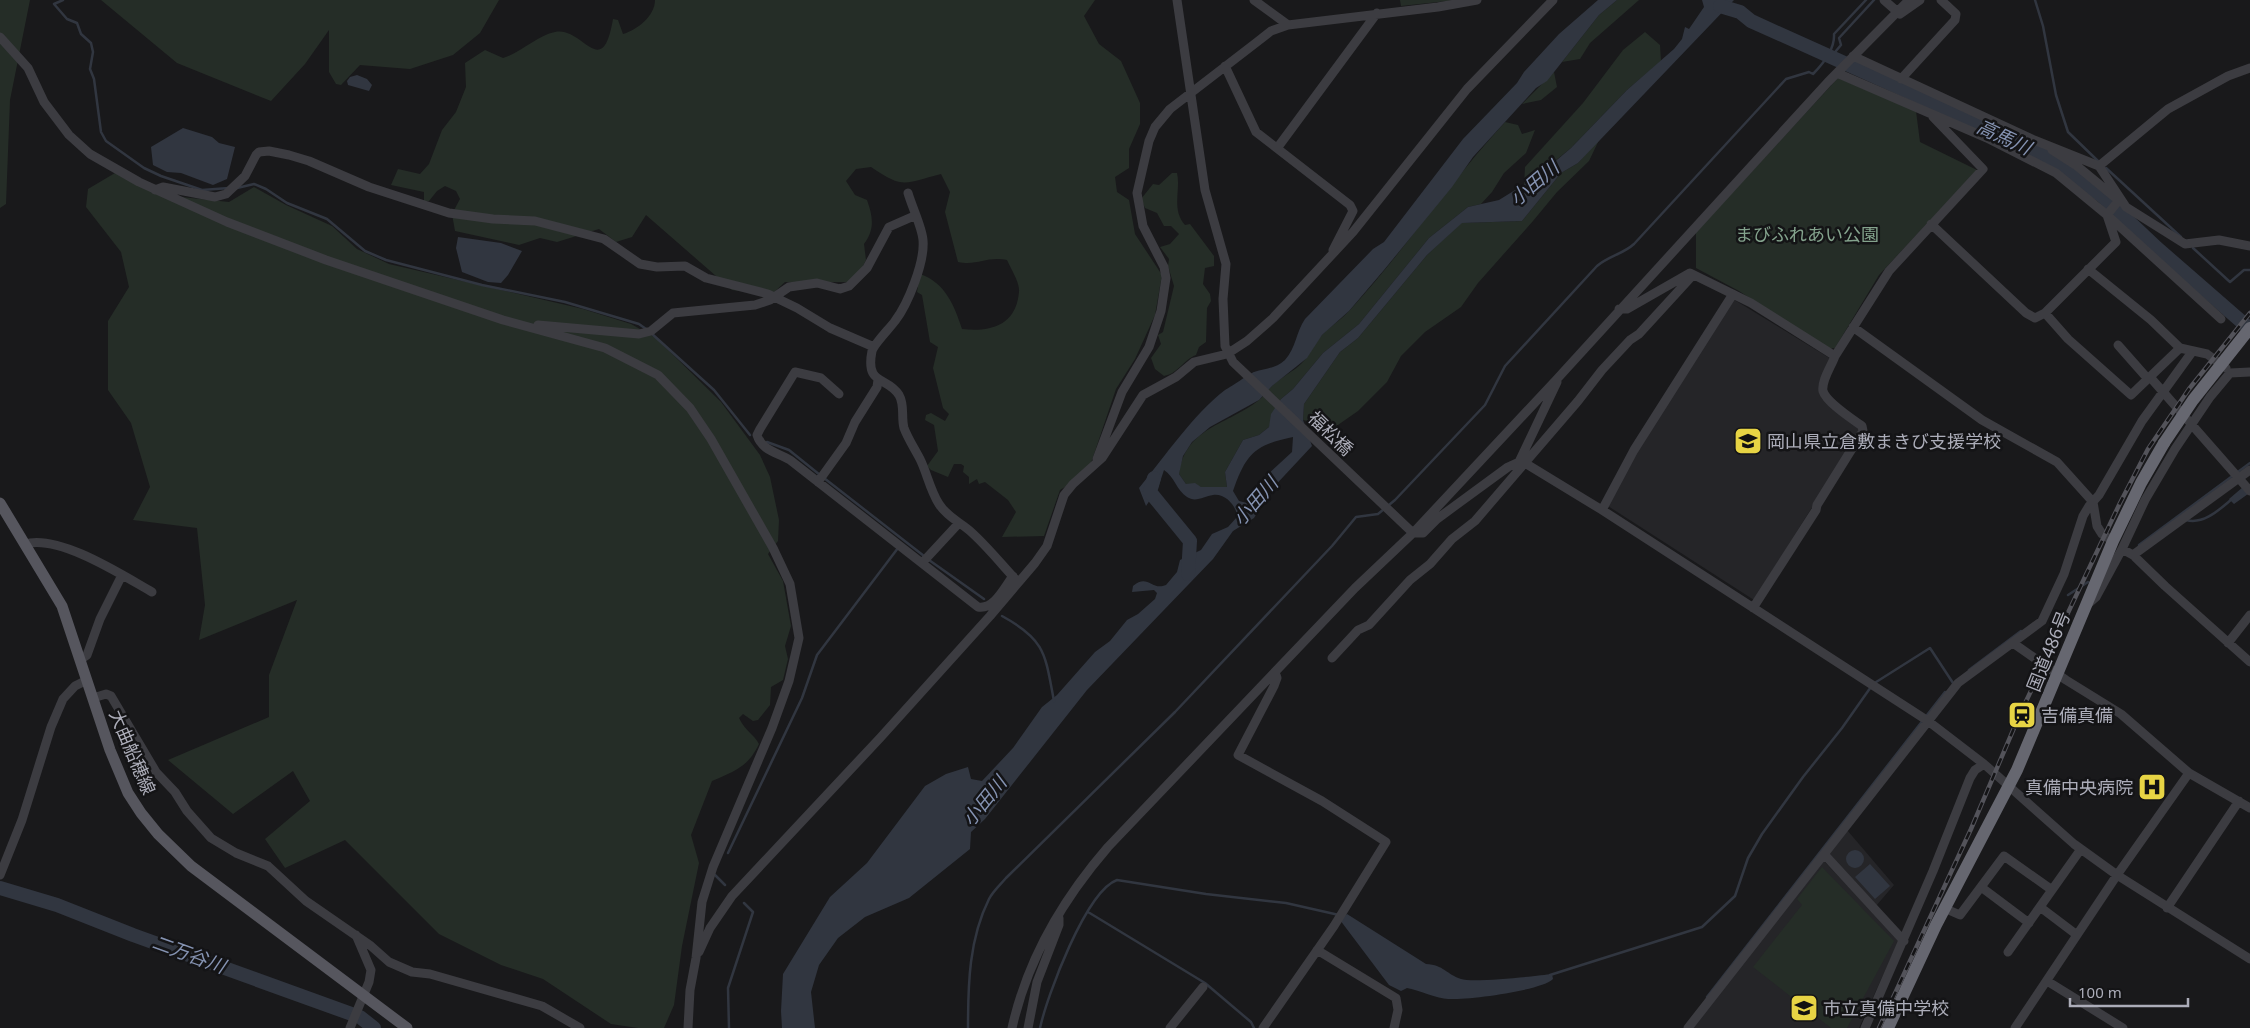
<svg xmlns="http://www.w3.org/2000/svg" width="2250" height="1028" viewBox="0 0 2250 1028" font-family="'Noto Sans','Noto Sans JP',sans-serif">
	<rect width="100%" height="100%" fill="#19191b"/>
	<path fill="#252528" d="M1733,299L1831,359L1820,388L1861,429L1754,600L1608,506L1635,454Z
		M1847,830L1894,885L1876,906L1829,854Z
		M1823,860L1899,940L1859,1028H1691Z"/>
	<path fill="#252d27" d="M0,0H30L10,100L6,204L0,208Z
		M101,0H499L480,33L453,55L410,69L360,65L341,85L336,84L329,72V30L305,64L271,101L177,63Z
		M655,0H1095L1084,16L1099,44L1121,61L1140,103V124L1129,149V168L1115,177L1117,192L1129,200L1135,234L1162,275L1155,315L1135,359L1116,389L1091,463L1075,481L1060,490L1044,536L1002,537L1016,512L1008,500L985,482L979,484L977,479L969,484V477L963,472L964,466L961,464H954L948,477L931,470L927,466L938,451L934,425L925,420L926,415L931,413L945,421L949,414L943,408L933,368L938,347L930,342L922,295L917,292L920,274C945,282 955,307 962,329C990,332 1016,326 1019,292C1020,283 1011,269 1007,260C986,256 978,266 958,262L945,212L950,192L941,174C904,183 905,190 871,167L856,169L846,181L855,195L867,200C873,217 875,229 864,244L866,260L855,282H785L771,295L732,290L646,215L632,237L616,242L599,229L557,242L540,238L519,245L455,231L452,214L460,199L456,191L445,186L437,191L429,201H424V192L391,185L398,169L420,174L429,164L442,130L456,112L466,87L465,63L485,50L503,58C522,52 538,35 555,32C583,26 602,83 613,19L618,20L623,34C637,30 655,16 655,0Z
		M1400,0H1457L1401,6Z
		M1617,0H1639L1590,43L1580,59L1562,62L1599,15Z
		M1645,32L1660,45L1661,61L1627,90L1571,148L1524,186L1525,167L1583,103L1623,50Z
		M1554,72L1557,87L1541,100L1522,104Z
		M1838,78L1916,111L1920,142L1977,170L1879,275L1835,348L1829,349L1739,291L1696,268V232Z
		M1505,122L1518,125L1522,134L1535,130L1526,153L1504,173L1492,192L1481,204L1468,207L1429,238L1359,324L1323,353L1293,389L1281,399L1269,427L1259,435L1243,440L1225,472L1227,487H1201L1186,484L1179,474C1185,427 1228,425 1259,400C1264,396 1267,390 1272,386C1281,377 1293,372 1302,363C1310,355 1314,344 1322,335C1331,326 1342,319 1350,310C1405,250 1450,182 1505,122Z
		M1600,138L1589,161L1557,192L1533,221L1478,283L1461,307L1425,332L1401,356L1387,382L1358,411L1335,427L1303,420L1304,404L1340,352L1358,338L1427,255L1461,223L1522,221L1561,173L1578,163Z
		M115,173L172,196L229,202L254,187L286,205L332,226L357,249L389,264L583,309L631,324L656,338L721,402L760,455L770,477L779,520L778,541L768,554L783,581L791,626L785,646L788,659L783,680L771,687L770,705L758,720L753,721L743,714L739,718C746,732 753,733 759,744C748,767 735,771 712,781L691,835L699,863L682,946L674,1005L664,1028H638L611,1024L543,979L501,965L439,934L345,840L285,868L265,839L310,801L293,771L233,814L168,760L269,717V675L297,600L199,640L205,605L197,528L133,520L150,487L131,423L108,390V321L129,287L121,252L86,207L88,189Z
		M1172,173H1177C1181,190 1171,209 1185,225L1190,224L1214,256V266L1205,268L1203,284L1210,294L1211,301L1207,308L1206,342L1199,347L1196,355C1183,360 1179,373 1164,376L1155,369L1151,358L1161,344L1158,335L1163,332L1174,286L1168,266L1169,259L1160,247L1170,244L1179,234L1171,226H1164L1157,213L1145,208L1141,199L1153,184L1159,185Z
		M1822,867L1894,941L1847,1028H1831L1753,967L1802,905L1797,899Z"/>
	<path fill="#313640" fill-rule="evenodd" d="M1598,0H1617L1599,15L1547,81L1536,88L1473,157L1452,187L1384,270L1349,311L1322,335L1307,358L1272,386L1259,400L1210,427L1192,442L1183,456L1179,474L1186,484L1195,483L1201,487H1227L1225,472L1243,440L1259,435L1269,427L1271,414L1281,399L1293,389L1323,353L1359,324L1429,238L1468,207L1499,200L1539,175L1571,148L1627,90L1674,49L1682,39L1685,27L1689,29L1704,7L1702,0H1734L1578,163L1561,173L1522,221L1462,223L1427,255L1358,338L1340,352L1304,404L1303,420L1312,446L1270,491L1254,518L1233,531L1213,559L1087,690L985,819L971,832L970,849L909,898L865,917L838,938L819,965L811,992L815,1028H782L781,1011L783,974L830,897L867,863L925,786L946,774L968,767L971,779L982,781L1013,748L1042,707L1057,695L1095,652L1110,641L1127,620L1138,614L1155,599L1157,593L1154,590L1132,592L1133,586C1148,573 1151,591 1166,585L1177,572L1180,560L1201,550L1212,534L1228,527L1237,517C1237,506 1225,493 1213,495C1204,496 1196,503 1187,497C1177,491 1174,476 1164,470L1158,488L1146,506L1139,488C1165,456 1193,415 1225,390C1229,388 1251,373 1254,372C1266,368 1275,369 1285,360C1296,348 1296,332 1305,319L1373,249L1384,242L1463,139L1517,83L1524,72L1559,34ZM1293,437L1292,452L1267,475L1247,503L1239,501L1233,491C1246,454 1254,445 1293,437Z
		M357,75L367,79L372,85L369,91L348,85L347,81L350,77Z
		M183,128L212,137L219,143L235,147L227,179L213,185L181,173L167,172L153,165L151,147Z
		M458,237L501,243L522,251L508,275L501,283L488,282L462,272L456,248Z
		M2243,487L2248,494L2234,504L2229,499Z
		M1846 859a9 9 0 1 1 18 0a9 9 0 1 1-18 0Z
		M1870,864L1890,886L1875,899L1855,877Z
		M1347,914L1426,964C1444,965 1446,974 1461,979C1473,983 1537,976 1552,974L1553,979C1541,991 1466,1000 1448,999C1438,999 1418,990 1407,988L1401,991L1389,985L1340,920Z"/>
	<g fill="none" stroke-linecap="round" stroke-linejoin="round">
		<path stroke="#313640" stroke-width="2.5" d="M63,0L54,4L67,19L77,23L81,34L91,43L93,52L90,69L94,79L101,132L106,141L144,168L161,176L202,190L229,188
			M2035,0L2043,26L2056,95L2068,132L2098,161
			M1830,58L1841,45L1839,38L1874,0
			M2106,168L2181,237
			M237,188L254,184L266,189L287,203L327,219L365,251L386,260L482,285L565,302L639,324L646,329
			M2193,248L2230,282L2244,270H2250
			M651,333L714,390L750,435
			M767,442L789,450L820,475
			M824,478L924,556
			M2186,520C2204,525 2220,509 2232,499
			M2139,545L2250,463
			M929,560L984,599
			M2068,595L2088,582
			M1002,616C1046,640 1045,654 1054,701
			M1969,670L2021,631
			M728,853L802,698L817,655L898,548
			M715,875L725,885
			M1088,912L1205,983L1251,1022L1254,1028
			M1550,975L1702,927L1735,896L1748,858L1762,834L1803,777L1842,728L1873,684L1930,648L1953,683
			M1707,997L1945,692
			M729,1028L728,988L753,912L744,903
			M968,1028C968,984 969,939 989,899C993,891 1001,884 1006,878L1175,712L1332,546L1356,517L1378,514L1395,500L1485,405L1505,366L1597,266C1609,256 1623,254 1634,244L1786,79L1809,72L1813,74C1823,64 1835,49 1834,34L1866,0
			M1040,1028C1047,996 1086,891 1117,880L1206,894L1286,903L1339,915"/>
		<path stroke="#313640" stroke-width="14" d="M1720,6L1740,12L1751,21L2002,134L2052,160L2102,196L2157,248L2250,329
			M1154,478L1150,492L1190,541L1188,574
			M0,888L57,905L133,935L360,1017L374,1028"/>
		<path stroke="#3c3c41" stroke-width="9" d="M1177,0L1205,190L1226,264L1223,299L1225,346L1233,362L1413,533H1423L1437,519L1508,467L1519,462L1557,382
			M1254,0L1288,25
			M1884,0L1900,14L1920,0
			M0,37L28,68L44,102L69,135L90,154L139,182L227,222L326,260L503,320L605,348L658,375L690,408L711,439L773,548L790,584L799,638L789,681L772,728L713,867L702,902L696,958L690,990L688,1028
			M1853,56L2034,140L2099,166L2126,207L2185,244L2219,240L2250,246
			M1225,66L1256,132L1350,205L1353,211L1333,250
			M1837,73L1987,138L2056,173L2107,215L2116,242L2045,313L2035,318L2026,313L1931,224
			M1901,79L1955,20L1956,14L1941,0
			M1278,147L1377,13
			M2052,150L2077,166L2117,199
			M2099,166L2168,109L2228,76L2250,68
			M155,190L163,187L215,197L226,194L245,176L256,155L259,152L269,151L289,155L309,161L369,187L449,213L493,219L535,221L604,239L640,264L657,267L685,266L706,278L768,294L797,308L830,328L874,347
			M908,193C912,207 922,227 923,240C925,262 908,304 895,321C890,328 874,344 872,351C865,386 887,376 899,395C905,405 901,417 904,428C908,439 915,449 920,459C927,473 930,490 939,504C947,517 960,522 970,531C987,546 1002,565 1017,581
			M2119,200L2107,215L2221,319
			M2088,269L2151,320L2180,348L2207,354L2226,368
			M1619,309H1627L1690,273L1751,303L1835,356L1889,271L1983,169L1933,117
			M2045,313L2068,339L2131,395L2180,348
			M538,325L639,334L651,331L673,313L755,305L770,300L789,287L817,283L840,289L849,286L867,268L889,227L914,216
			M1853,327L1982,420L2057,462L2093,502L2097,526L2102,534L2113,541
			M2118,345L2148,379
			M2150,377L2250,491
			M839,394L821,378L795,372L760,429L757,435C762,451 777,452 790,460L978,607C994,610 1004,588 1013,576
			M1097,459L1122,392L1149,347L1161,311L1166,278L1164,267L1143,226L1137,193L1149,141L1155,127L1170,109L1257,42L1271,31L1288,25L1438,7L1477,0
			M1519,462L1525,463L1602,510L1928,721L1984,764L2074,844L2117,875L2250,959
			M818,482L846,443L855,422L877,387L878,380
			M1602,510L1634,450L1733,294
			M25,544C59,534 122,575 152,592
			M2122,549L2145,500L2175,449L2210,397L2230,373L2250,372
			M2133,555L2250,470
			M922,563L959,523
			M2089,603L2096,597L2122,549L2133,555L2165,586L2250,662
			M1753,608L1816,510L1817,505L1863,431L1862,426C1852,419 1826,402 1823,391C1821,381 1832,365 1835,356
			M2013,643L2066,680L2121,714L2189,773L2250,808
			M2228,643L2250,615
			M1332,658L1358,630L1369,625L1410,580L1430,564L1452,539L1475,521L1578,401L1602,370L1630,340L1639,334L1693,275
			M80,660L87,655L100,619L122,575
			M93,698L106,694L111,696L156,772L175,792L187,811L211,838L236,853L268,866L306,901L371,946L389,962L412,972L430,974L542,1006L580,1028
			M1824,854L1904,941
			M0,875L22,820L51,727L63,699L75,686L87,680
			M1981,887L2029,923
			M2040,907L2077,935
			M1944,908L1960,915L2004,856L2052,890
			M2167,908L2239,801
			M1317,950L1396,998L1398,1010L1394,1028
			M699,952L710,928L732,896L880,738L990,616L1035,563L1047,546L1064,495L1073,484L1102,458L1143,395L1176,377L1194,362L1227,354L1247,341L1273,318L1353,232L1467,89L1553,0
			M2008,952L2081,849
			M2047,981L2123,1028
			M350,1028L369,982L371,970L356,935
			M1012,1028C1027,961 1063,899 1108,847L1355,588L1413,533L1557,379L1828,82L1909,0
			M1028,1028L1037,982L1059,925V918
			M1170,1028L1203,987
			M1263,1028L1334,926L1386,842L1322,801L1238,755L1274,686L1277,678L1275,672
			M1688,1028L1958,683L2042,621L2064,574L2083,516L2089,506L2099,495L2142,421L2192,352
			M1865,1028L1933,871L1970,778L1975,770L1984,764
			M2015,1028L2117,875L2189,773"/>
		<path stroke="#56565e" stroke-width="11" d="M0,503L62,606L110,750L128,793L141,813L158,834L191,866L407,1028"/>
		<path stroke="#666770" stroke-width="12" d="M1888,1028L1936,925L2017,770L2113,541L2141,483L2164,443"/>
		<defs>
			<path id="rail" d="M1879,1028L1971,829L2020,714L2120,503L2148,449L2189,389L2250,313"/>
		</defs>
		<use href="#rail" stroke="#53535a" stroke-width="4.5"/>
		<use href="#rail" stroke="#141416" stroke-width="2.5" stroke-dasharray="8" stroke-linecap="butt"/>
		<path stroke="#666770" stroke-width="12" d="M2164,443L2193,400L2250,328"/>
	</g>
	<defs>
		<symbol id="school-square" viewBox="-11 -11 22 22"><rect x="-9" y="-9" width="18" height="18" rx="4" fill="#e7d444" stroke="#141416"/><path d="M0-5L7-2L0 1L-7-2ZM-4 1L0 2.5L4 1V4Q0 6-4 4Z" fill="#111"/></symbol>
		<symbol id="station-square" viewBox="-11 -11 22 22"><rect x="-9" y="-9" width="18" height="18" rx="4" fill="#e7d444" stroke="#141416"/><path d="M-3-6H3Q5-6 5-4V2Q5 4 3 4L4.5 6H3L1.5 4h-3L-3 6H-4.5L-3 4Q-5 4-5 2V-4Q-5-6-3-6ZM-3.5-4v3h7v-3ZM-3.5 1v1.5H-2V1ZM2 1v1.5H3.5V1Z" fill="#111"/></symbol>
		<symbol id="hospital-square" viewBox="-11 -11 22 22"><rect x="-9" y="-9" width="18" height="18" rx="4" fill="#e7d444" stroke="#141416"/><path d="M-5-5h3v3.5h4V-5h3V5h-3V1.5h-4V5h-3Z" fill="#111"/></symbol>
	</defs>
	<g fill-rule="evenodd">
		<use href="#school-square" x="1732" y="425" width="32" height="32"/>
		<use href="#station-square" x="2006" y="699" width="32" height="32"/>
		<use href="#hospital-square" x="2136" y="771" width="32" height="32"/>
		<use href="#school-square" x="1788" y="992" width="32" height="32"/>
	</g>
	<g text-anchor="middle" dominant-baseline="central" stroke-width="5" stroke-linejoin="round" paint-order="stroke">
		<g font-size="18" fill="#84a38d" stroke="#141416">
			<text x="1807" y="234">まびふれあい公園</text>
		</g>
		<g font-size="18" fill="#acadb9" stroke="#141416">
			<text transform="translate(1331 433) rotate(44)">福松橋</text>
			<text transform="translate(2048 651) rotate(-68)">国道486号</text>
			<text transform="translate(133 752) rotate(67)">大曲船穂線</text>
		</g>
		<g font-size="18" fill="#acadb9" stroke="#141416" text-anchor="start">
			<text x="1767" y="441">岡山県立倉敷まきび支援学校</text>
			<text x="2041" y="715">吉備真備</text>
			<text x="2133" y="787" text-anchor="end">真備中央病院</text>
			<text x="1823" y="1008">市立真備中学校</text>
		</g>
		<g font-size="19" font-style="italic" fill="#8593b2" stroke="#141416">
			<text transform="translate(2004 137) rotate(25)">高馬川</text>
			<text transform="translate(1534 183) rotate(-40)">小田川</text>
			<text transform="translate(1255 501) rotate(-49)">小田川</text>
			<text transform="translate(984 801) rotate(-51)">小田川</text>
			<text transform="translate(189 954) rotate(20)">二万谷川</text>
		</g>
	</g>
	<path d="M2070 998v8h118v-8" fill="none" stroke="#acadb9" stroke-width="2.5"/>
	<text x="2078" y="998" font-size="15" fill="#acadb9" stroke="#141416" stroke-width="4" paint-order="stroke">100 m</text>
</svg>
